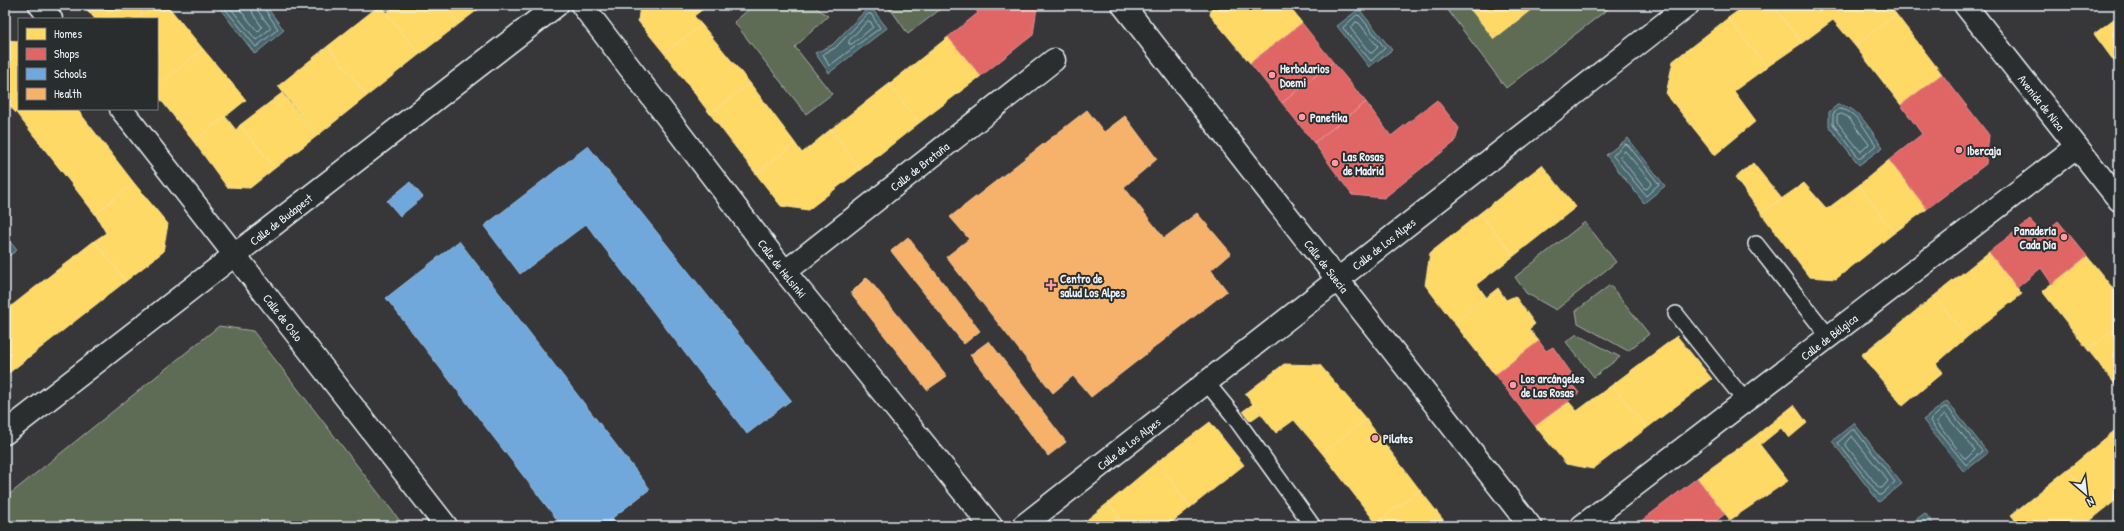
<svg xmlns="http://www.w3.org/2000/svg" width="2124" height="531" viewBox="0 0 2124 531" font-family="'Patrick Hand',sans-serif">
	<rect width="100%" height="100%" fill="#373639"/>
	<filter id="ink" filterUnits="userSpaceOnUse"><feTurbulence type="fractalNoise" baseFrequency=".025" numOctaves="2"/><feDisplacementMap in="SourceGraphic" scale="8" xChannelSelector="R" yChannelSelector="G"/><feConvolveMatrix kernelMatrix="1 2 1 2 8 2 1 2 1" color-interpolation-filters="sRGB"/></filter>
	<g filter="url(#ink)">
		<path fill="#5f6c54" stroke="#a4aea6" d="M754,5H812L828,16L795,47L832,94L806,114L734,22Z
			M885,5H946L908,34L894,14Z
			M1444,5H1613L1506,88Z
			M1585,222L1616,262L1556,310L1526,293L1515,277Z
			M1610,285L1649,334L1628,351L1578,323L1576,311Z
			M219,326L253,331L404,526H5V498Z
			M1577,334L1620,357L1594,377L1566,342Z"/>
		<path fill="#4a676e" stroke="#899ea5" d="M217,5H265L284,30L255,54Z
			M870,6L887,28L829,73L815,53L832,45Z
			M1359,9L1392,50L1369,67L1337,26Z
			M1837,105C1858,104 1871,132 1883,147L1859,165L1829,126V112Z
			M1628,138L1665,186L1644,203L1606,155Z
			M5,236L17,250L5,259Z
			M1947,401L1988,453L1964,472L1923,420Z
			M1854,423L1902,484L1879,502L1832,441Z
			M1925,513L1935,526H1907Z"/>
		<path fill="#ffd966" stroke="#f8e092" d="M83,5H138L144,12L135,19H95Z
			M152,5H167L203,49L157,86V19H135Z
			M380,5L420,54L367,96L328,46Z
			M396,5H444L459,24L420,54L386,13Z
			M444,5H484L459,24Z
			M640,5H708L694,16L702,25L664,53L638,21Z
			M1212,5H1288L1302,23L1250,63L1210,15Z
			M1467,5H1537L1494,39Z
			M1746,5H1772L1802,43L1767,67L1728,18Z
			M1772,5H1889L1896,14L1855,46L1833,20L1802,43Z
			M1896,14L1942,74L1901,105L1855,46Z
			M2119,15V68L2094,34Z
			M1728,18L1767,67L1734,91L1756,121L1715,155L1666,94L1673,61Z
			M702,25L750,83L710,114L664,53Z
			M948,37L981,76L919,123L889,84Z
			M5,40L19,41V109H23L17,114L5,101Z
			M328,46L367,96L317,136L278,86Z
			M203,49L246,100L194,142L157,95V86Z
			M750,83L795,143L756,174L710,114Z
			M889,84L919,123L860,170L831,129Z
			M282,93L317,136L275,168L240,125Z
			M23,109H77L134,183L95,214L17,114Z
			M225,116L236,130L240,125L275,168L250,188L227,187L194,142Z
			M831,129L860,170L808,210L781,206L756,174L795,143L802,153Z
			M1889,160L1927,209L1894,233L1859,185Z
			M1753,163L1782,199L1761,213L1735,178Z
			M1542,165L1576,207L1514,256L1480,213Z
			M134,183L168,224L163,252L126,281L94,241L106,233L95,214Z
			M1804,183L1827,209L1859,185L1894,233L1836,279L1809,277L1761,213Z
			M1480,213L1514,256L1477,284L1486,297L1454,323L1425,285L1430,253Z
			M94,241L126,281L5,376V311Z
			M1989,252L2022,294L1967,337L1934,296Z
			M2087,256L2119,296V325L2088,350L2042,291Z
			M1498,288L1506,300L1515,296L1535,324L1529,329L1539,341L1495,375L1454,323Z
			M1934,296L1967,337L1936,364L1943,372L1903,406L1861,355Z
			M2119,325V389L2088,350Z
			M1677,336L1712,379L1647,428L1612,385Z
			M1284,364L1320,365L1366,419L1322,453L1294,420L1276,433L1245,394Z
			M1612,385L1647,428L1593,469L1566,464L1535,426L1569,402L1577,411Z
			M1253,404L1260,414L1250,421L1243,411Z
			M1794,405L1807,423L1789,438L1781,428L1760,445L1754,437Z
			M1366,419L1420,490L1376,523L1322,453Z
			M1210,422L1244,465L1191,507L1157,462Z
			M2119,427V498L2101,512L2068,469Z
			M1754,437L1788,481L1730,520L1697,478Z
			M1157,462L1191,507L1167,526H1125L1108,503Z
			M2068,469L2101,512L2084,526H2020L2011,515Z
			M1420,490L1448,526H1378L1376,523Z
			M1108,503L1125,526H1079Z"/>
		<path fill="#e06666" stroke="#e29092" d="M974,5H1035L1037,7L1033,35L981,76L948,37L978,13L973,6Z
			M1302,23L1333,62L1282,103L1250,63Z
			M1333,62L1366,102L1314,143L1282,103Z
			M1942,74L1989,135L1986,164L1927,209L1889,160L1922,134L1901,105Z
			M1437,100L1459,128L1455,142L1384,198L1352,195L1314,143L1366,102L1391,136Z
			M2030,220L2043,234L2058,221L2087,256L2052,284L2041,268L2017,288L1989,252Z
			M1539,341L1546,351L1553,347L1572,374L1567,378L1579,393L1535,426L1495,375Z
			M1697,478L1725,514L1710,526H1643L1640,522Z"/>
		<path fill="#6fa8dc" stroke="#93bee4" d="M588,146L791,400L747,434L586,224L520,274L484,226Z
			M410,182L423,197L400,216L387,201Z
			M459,241L650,489L602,526H562L386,298Z
			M612,518L618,526H602Z"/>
		<path fill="#f6b26b" stroke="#f2c595" d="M1087,110L1104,132L1125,116L1157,159L1124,187L1164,238L1197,213L1231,253L1211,270L1227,291L1091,397L1073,376L1053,393L946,257L969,239L950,217Z
			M908,237L980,331L964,344L891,251Z
			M867,277L947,376L927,390L851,293Z
			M989,341L1066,442L1048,456L970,355Z"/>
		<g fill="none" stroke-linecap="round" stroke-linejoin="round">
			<path stroke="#a9bac1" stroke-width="1" d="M222,5L256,47L278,29L262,5
				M228,5L256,40L271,28L258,11L257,5
				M236,5L258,32L262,27L253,14L251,5
				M868,14H871L880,28L829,66L823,54L835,48Z
				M1357,15L1360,16L1385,48L1371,61L1343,28Z
				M868,21L871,22L873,27L852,44H849V41Z
				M1356,22L1359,23L1378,47L1372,53H1370L1351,29Z
				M1839,109C1856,109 1867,133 1876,145L1861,158H1859L1833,124V114Z
				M1842,114L1848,117L1869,144L1862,151H1860L1837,122V116Z
				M1625,144L1628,145L1659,184L1646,196L1613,156Z
				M1625,151L1652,183L1647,189L1644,188L1620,157Z
				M1945,407L1948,408L1982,451L1966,465L1930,421Z
				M1945,414L1975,450L1967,458H1964L1937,422Z
				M1852,430H1855L1895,482L1881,495H1879L1838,443Z
				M1852,436L1888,481L1882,488H1879L1845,444Z"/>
			<defs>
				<path id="service" d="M1756,244L1829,337
					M1676,314L1745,401
					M1206,382L1233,415L1312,525"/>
				<g id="minor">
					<path d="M40,5L51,19"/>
					<path id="s1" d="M582,5L785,272L991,526"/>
					<path id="s2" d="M1965,5L2119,200"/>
					<path id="s3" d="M121,109L446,526"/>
					<path id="s4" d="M785,272L1054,60"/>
					<path id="s5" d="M5,433L557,5"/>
					<path id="s6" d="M1023,526L1688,5"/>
					<path id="s7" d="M1582,526L2076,147"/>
				</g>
				<g id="tertiary">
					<path id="s8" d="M1123,5L1530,526"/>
				</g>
			</defs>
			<use href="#service" stroke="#e8f1f8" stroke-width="18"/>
			<use href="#minor" stroke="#e8f1f8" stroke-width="25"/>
			<use href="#tertiary" stroke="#e8f1f8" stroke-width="25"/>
			<use href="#service" stroke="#2a2d2e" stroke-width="15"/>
			<use href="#minor" stroke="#2a2d2e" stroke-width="22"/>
			<use href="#tertiary" stroke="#2a2d2e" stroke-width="22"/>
		</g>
	</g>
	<g fill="#ff9aa2" stroke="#2a2d2e" stroke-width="1.5">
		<circle cx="1272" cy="75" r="4"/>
		<circle cx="1302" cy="117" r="4"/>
		<circle cx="1959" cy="150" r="4"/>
		<circle cx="1335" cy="163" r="4"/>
		<circle cx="2064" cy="237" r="4"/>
		<path d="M1049 279h4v4h4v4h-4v4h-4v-4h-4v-4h4z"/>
		<circle cx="1513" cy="385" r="4"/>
		<circle cx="1375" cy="438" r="4"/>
	</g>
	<g text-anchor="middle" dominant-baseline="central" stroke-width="4" stroke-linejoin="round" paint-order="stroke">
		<g font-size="12" font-weight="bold" fill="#e8f1f8" stroke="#2a2d2e" text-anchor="start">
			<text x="1280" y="68">Herbolarios<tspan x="1280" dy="14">Doemi</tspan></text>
			<text x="1310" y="117">Panetika</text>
			<text x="1967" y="150">Ibercaja</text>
			<text x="1343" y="156">Las Rosas<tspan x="1343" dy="14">de Madrid</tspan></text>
			<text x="2056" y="230" text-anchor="end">Panadería<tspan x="2056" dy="14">Cada Día</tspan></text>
			<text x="1060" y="278">Centro de<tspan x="1060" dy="14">salud Los Alpes</tspan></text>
			<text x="1521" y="378">Los arcángeles<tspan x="1521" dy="14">de Las Rosas</tspan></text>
			<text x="1383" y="438">Pilates</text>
		</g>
		<g font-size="12" fill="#e8f1f8" stroke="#2a2d2e">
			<text stroke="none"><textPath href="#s2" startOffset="124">Avenida de Niza</textPath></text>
			<text stroke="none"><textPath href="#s4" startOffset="171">Calle de Bretaña</textPath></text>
			<text stroke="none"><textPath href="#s5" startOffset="349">Calle de Budapest</textPath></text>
			<text stroke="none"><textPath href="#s6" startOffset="458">Calle de Los Alpes</textPath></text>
			<text stroke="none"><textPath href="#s8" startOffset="331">Calle de Suecia</textPath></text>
			<text stroke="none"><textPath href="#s1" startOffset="331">Calle de Helsinki</textPath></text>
			<text stroke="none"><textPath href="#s3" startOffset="264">Calle de Oslo</textPath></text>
			<text stroke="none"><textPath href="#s7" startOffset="311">Calle de Bélgica</textPath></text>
			<text stroke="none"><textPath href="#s6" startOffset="134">Calle de Los Alpes</textPath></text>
		</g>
	</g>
	<rect width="2124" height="531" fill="none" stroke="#2a2d2e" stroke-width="20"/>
	<rect x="10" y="10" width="2104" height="511" fill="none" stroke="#e8f1f8" stroke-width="1.5" filter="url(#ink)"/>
	<rect x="18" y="18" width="140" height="92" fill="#2a2d2e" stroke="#767b7f"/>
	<rect x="26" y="28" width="20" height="12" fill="#ffd966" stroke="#767b7f"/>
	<text x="54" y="38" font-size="12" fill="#e8f1f8">Homes</text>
	<rect x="26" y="48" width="20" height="12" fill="#e06666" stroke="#767b7f"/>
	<text x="54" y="58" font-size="12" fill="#e8f1f8">Shops</text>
	<rect x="26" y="68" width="20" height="12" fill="#6fa8dc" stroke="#767b7f"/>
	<text x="54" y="78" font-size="12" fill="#e8f1f8">Schools</text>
	<rect x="26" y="88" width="20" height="12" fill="#f6b26b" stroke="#767b7f"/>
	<text x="54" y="98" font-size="12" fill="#e8f1f8">Health</text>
	<g transform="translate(2086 493) rotate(152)" stroke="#2a2d2e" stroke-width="3" paint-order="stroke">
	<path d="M0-3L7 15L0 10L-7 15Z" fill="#e8f1f8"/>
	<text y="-6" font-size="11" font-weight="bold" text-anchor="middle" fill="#e8f1f8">N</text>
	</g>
</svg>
